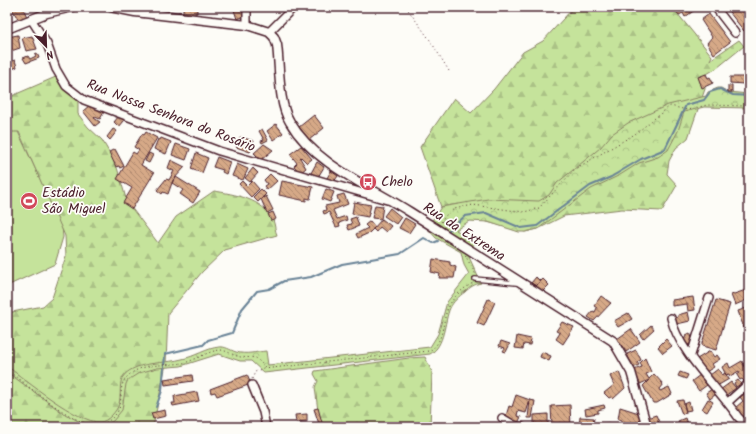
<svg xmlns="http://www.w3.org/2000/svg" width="756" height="434" viewBox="0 0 756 434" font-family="Kalam,sans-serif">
	<defs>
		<pattern id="forest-firs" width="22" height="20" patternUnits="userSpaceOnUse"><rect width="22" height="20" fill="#c5e39b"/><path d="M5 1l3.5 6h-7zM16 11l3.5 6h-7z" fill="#abc286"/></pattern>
		<pattern id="park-crowns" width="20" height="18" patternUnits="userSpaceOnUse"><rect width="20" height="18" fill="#c5e39b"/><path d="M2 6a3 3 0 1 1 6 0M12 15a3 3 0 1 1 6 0" fill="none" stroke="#abc286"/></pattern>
		<pattern id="building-back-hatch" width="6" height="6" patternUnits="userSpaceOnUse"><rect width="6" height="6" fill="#d6a987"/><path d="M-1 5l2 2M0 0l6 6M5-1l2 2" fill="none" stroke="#b0896f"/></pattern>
	</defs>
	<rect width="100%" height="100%" fill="#fdfcf7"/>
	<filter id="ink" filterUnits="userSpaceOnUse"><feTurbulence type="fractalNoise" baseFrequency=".025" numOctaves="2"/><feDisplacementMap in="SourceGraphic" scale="8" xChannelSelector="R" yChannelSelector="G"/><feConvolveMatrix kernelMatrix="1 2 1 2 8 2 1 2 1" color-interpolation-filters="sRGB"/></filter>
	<g filter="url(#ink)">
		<path fill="#c5e39b" stroke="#888163" d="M13,121L62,226L63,237L55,264L7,286V124Z"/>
		<path fill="url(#forest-firs)" stroke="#888163" d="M574,7H674L677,13L712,56L710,60L739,40L744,46L717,68L705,75V89L688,138L676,148L669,161L667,174L677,185L662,211L622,209L564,216L538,229L525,232L487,222L458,204L441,207L420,147L454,98L471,113L494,89L523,52L543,41Z
			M58,76L78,93V114L88,127L102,140L116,164L127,202L158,243L176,217L214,191C234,194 263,199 273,220C275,225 275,231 277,235L225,250L202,272L168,313L166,364L153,427H7V313L43,306L52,298L66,256L65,236L19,132H7V98Z
			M425,357L432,372L430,427H320L315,387L318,381L314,374L315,371L409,358Z"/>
		<path fill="url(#park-crowns)" stroke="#888163" d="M718,88H721L728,92L749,94V108L704,107L684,112L678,131L668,150L658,157L639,163L620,175L591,189L538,229L525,232H519L488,222L469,221L456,230L475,241L469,257L481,283C475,284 470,287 465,292C459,296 453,302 450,308C444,322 445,346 430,354L264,373L251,361H240L219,354L181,366L157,368L139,373L128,380L126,384L122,410L113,421L101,427L88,426L63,413L7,372V366C25,380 78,423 100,422C107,422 117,411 119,404C123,387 114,376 137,367C152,362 167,363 182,359C194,357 207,348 219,347C225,346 230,350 236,352C246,355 256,352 266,351L268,365L430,347L438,334L447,302L469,274L464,265L461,252L436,238L427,228L441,207L488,199L539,201L549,195L557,183L600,148L612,134L628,123L668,105L706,96L708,92Z"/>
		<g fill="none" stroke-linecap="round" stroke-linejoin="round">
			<path stroke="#688296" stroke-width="2" d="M449,230L465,216L486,213L521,228L537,226L590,186L611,177L641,159L665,149L686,105L704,100L710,92L720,89L733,95L749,96
				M156,407L162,391L165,354L203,345L208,340L232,333L242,309L257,291L269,289L284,281L311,277L342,264L400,254L424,238L433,243L438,241"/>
		</g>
		<path fill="url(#building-back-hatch)" stroke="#4a1f2b" d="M14,7H31L24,10L27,17L19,20L11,8Z
			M183,7L197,8V13H195V16H178V12H183Z
			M233,7H245L248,15L237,19Z
			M673,7H699L685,17L683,13L679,15Z
			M722,7H741L749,17V27L744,31L726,8L724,9Z
			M709,14L730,42L714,54L707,43L712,37L701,20Z
			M18,35L20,48L8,52L7,37Z
			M32,36L37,49L26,51L22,38Z
			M37,53L39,58L26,63L23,58L28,56L30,59L36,56L35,54Z
			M15,60L17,67L7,71V63Z
			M706,74L708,78L710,77L713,83L702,88L698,77Z
			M730,77H744V84L730,83Z
			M728,86H732V92H728Z
			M90,105L104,112L100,119L95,117L94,118L100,122L95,126L83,111Z
			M314,115L324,128L309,140L299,127Z
			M119,116L124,121L119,127L114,122Z
			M276,124L283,133L273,140L267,131Z
			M113,129L117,131L110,140L107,137Z
			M262,129L268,140L262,143L261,141L264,140L259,131Z
			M146,132L157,138L141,165L154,173L132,209L123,203L132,188L117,179L133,152L136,154L139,150L134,147L142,134L144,135Z
			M240,137L254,141L250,152L236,147Z
			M161,138L171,142L166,154L154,149L158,139L160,140Z
			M176,144L190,149L186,160L172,155Z
			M264,144L273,150L261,160L254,153Z
			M301,146L312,159L307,163L301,157L300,158L306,168L300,173L294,166L297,163L290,154Z
			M115,149L124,166L120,168L119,166L116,167L109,152Z
			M149,153L153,155L149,163L145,161Z
			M196,153L208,158L202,173L191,169Z
			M217,157L230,162L226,174L222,172L223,170L213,167Z
			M171,160L185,167L173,180L168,194L163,192L162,194L157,190L166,179L169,180L174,171L168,168Z
			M317,162L324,167L318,177L311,173Z
			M237,164L248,169L243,180L232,176Z
			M253,168L258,173L250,182L245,178Z
			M331,171L338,176L333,183L327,178Z
			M270,174L277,181L267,190L264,186L267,184L264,180Z
			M176,177L200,192L193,203L180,194L183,190L172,183Z
			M242,181L247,186L252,181L259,189L251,197L239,184Z
			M282,181L313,187L310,199L306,198V201L279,195Z
			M261,189L266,194L258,202L253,197Z
			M326,189L334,192L330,202L322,199Z
			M344,194L348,204L333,210L337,219L346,216L347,220L339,223L340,226L336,227L329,212L324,214L323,211L326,210L325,206L339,203L337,196Z
			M266,196L273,210L267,213L261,199Z
			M354,202L371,205L368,217L352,214Z
			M375,205L383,206L381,219L372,218Z
			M390,208L401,217L396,224L384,216Z
			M273,212L276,219L271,221L268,214Z
			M356,217L359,226L349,230L347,225L352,224L350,219Z
			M405,218L415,224L409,233L399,228Z
			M382,219L391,226L386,232L380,227L376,232L373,229Z
			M370,221L375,227L369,233L358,238L356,234L368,228L365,225Z
			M433,259L450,262V265L456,267L454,278H439L440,274L431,272Z
			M536,277L540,281L536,286L531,283Z
			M543,279L549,285L542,292L536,286Z
			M746,290L749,299L735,305L731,295Z
			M601,296L611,303L594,321L588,317L593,311L595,312L597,308L594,306Z
			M693,297L695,310L688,311L687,304L672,306V300Z
			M488,299L495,302L484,326L477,323Z
			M716,300L730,304L716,350L702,346V343Z
			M749,307V340H748L738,311Z
			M688,312L690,321L677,324L675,318L678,317V315Z
			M628,313L632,319L618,327L614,321Z
			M562,322L574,327L563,344L556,339L560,333L556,331Z
			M651,325L654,329L643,339L640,335Z
			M631,329L640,342L626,352L617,339Z
			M690,333L694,342L686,346L683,339L687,337L686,335Z
			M517,336L531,339L530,345L524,344L523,349L515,348Z
			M666,339L672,346L663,353L658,347Z
			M501,341L510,344L506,352L503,351L505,348L499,346Z
			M636,350L641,360L637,362L639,365L633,368L627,354Z
			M710,351L714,357L717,355L720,359L712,364L714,367L706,372L697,359Z
			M542,352L551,356L549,361L540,357Z
			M645,358L651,372L646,374L649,379L654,374L663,384L659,389L660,391L669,387L672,394L657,403H653L643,386L649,380L640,384L634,370L642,367L640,363Z
			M742,361L749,374L745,377L747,379L744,381L742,379L740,380L737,375L740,373L739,371L730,376L729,374L726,375L722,367L728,363L730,368Z
			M718,369L722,375L725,373L729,379L717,386L710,375Z
			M619,372L625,388L613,399L611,397L609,398L604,393L614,385L610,376Z
			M680,372L688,375L686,379L678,376Z
			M192,375L193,381L165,385L164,379Z
			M247,375L251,384L217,396L215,392L211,393L210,389Z
			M700,375L707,385L699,391L692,381Z
			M738,380L741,384L736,387L734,383Z
			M731,382L736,388L725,396L720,390Z
			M712,389L716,394L710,399L706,393Z
			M197,392L199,401L173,406L172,403H175L174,396Z
			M747,392L749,394V413L743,418L735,408L743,401L740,397Z
			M516,395L530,400L526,413L518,411L517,416L521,417L518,423L505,419L509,406L512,407Z
			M708,399L713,402L707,412L702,409Z
			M530,400L535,401L532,418H528Z
			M683,400L686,413L682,414L677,401Z
			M689,402L691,410L686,411L684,404Z
			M570,405L571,427H552L551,406Z
			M604,405L605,408L598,410V413L586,415L585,409Z
			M620,407L642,414L640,427H618L619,423H622V420L618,419Z
			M318,408L323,426L320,427L314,409Z
			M165,410L166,416L153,419L151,413Z
			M307,414V421L296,422L295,415Z
			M548,414V425H534V415Z
			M656,415L659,422L650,426L647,418Z
			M580,417L594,418L593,425L592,427H579Z
			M685,418L688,427H680L678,421Z
			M609,423V427H599V424Z"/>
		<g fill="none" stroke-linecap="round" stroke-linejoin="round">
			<defs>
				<path id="service" d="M475,279L516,283"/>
				<path id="minor" d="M715,7L735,33
					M31,19L47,44L56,69L66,86L84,100L219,151L387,200
					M247,25V7
					M269,32L294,7
					M671,318C678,351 719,389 738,417L748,427
					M691,355L709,298
					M252,385L263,412L266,427
					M728,402L749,383
					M502,418L514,425L522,427"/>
				<path id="tertiary" d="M110,7L135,12L247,25L269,32L274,37L277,45C280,68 278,103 290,122C314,164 371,187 410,212C478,255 545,298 613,341L631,372L647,427
					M7,29L47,13L72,7"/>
			</defs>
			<use href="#service" stroke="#4a1f2b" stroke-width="6"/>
			<use href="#minor" stroke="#4a1f2b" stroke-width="10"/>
			<use href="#tertiary" stroke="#4a1f2b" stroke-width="11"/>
			<path stroke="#4a1f2b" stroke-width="1" stroke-dasharray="1 3" stroke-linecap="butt" d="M406,7L430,40L449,71
				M441,222L445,216L454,209L473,205L524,212L539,208L575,169L635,134L670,106L687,110L707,105L749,106
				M465,255L476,275
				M7,370C27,385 65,417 88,424C99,427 108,423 115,415C125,405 117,388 126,378C141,361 167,367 187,362C197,359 210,350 221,350C228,351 234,356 241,357C246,358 251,357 256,358L265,367L272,368L429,351C446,342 441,318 450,304C455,295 464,288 473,283
				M252,379L255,372L265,367"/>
			<use href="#service" stroke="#fdfcf7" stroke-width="3.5"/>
			<use href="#minor" stroke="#fdfcf7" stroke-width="7"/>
			<use href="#tertiary" stroke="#fdfcf7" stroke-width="8"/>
		</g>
	</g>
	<defs>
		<symbol id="bus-disc" viewBox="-11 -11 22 22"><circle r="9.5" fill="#d1495b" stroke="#fdfcf7"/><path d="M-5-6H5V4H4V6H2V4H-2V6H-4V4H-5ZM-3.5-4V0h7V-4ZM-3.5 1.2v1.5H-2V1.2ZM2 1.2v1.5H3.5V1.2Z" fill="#fff"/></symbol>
		<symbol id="stadium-disc" viewBox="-11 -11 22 22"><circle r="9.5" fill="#d1495b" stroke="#fdfcf7"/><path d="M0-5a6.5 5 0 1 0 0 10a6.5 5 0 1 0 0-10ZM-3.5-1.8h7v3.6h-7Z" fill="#fff"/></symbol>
	</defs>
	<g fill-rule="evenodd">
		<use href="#bus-disc" x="358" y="172" width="20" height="20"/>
		<use href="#stadium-disc" x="19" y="191" width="20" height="20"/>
	</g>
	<g text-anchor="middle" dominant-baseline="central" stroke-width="3.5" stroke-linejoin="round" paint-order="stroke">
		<g font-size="14" fill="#4a1f2b" stroke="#fdfcf7">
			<text transform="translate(171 116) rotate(21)">Rua Nossa Senhora do Rosário</text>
			<text transform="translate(464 232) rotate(33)">Rua da Extrema</text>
		</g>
		<g font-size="14" fill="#4a1f2b" stroke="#fdfcf7" text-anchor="start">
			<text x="381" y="182">Chelo</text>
			<text x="42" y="193">Estádio<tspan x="42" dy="16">São Miguel</tspan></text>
		</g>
	</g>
	<rect width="756" height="434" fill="none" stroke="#fdfcf7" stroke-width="24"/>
	<rect x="12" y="12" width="732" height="410" fill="none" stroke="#4a1f2b" stroke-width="1.5" filter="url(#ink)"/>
	<g transform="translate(46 46) rotate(157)" stroke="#fdfcf7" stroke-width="3" paint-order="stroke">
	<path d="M0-3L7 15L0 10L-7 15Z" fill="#4a1f2b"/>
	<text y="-6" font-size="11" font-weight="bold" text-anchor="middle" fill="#4a1f2b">N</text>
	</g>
</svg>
